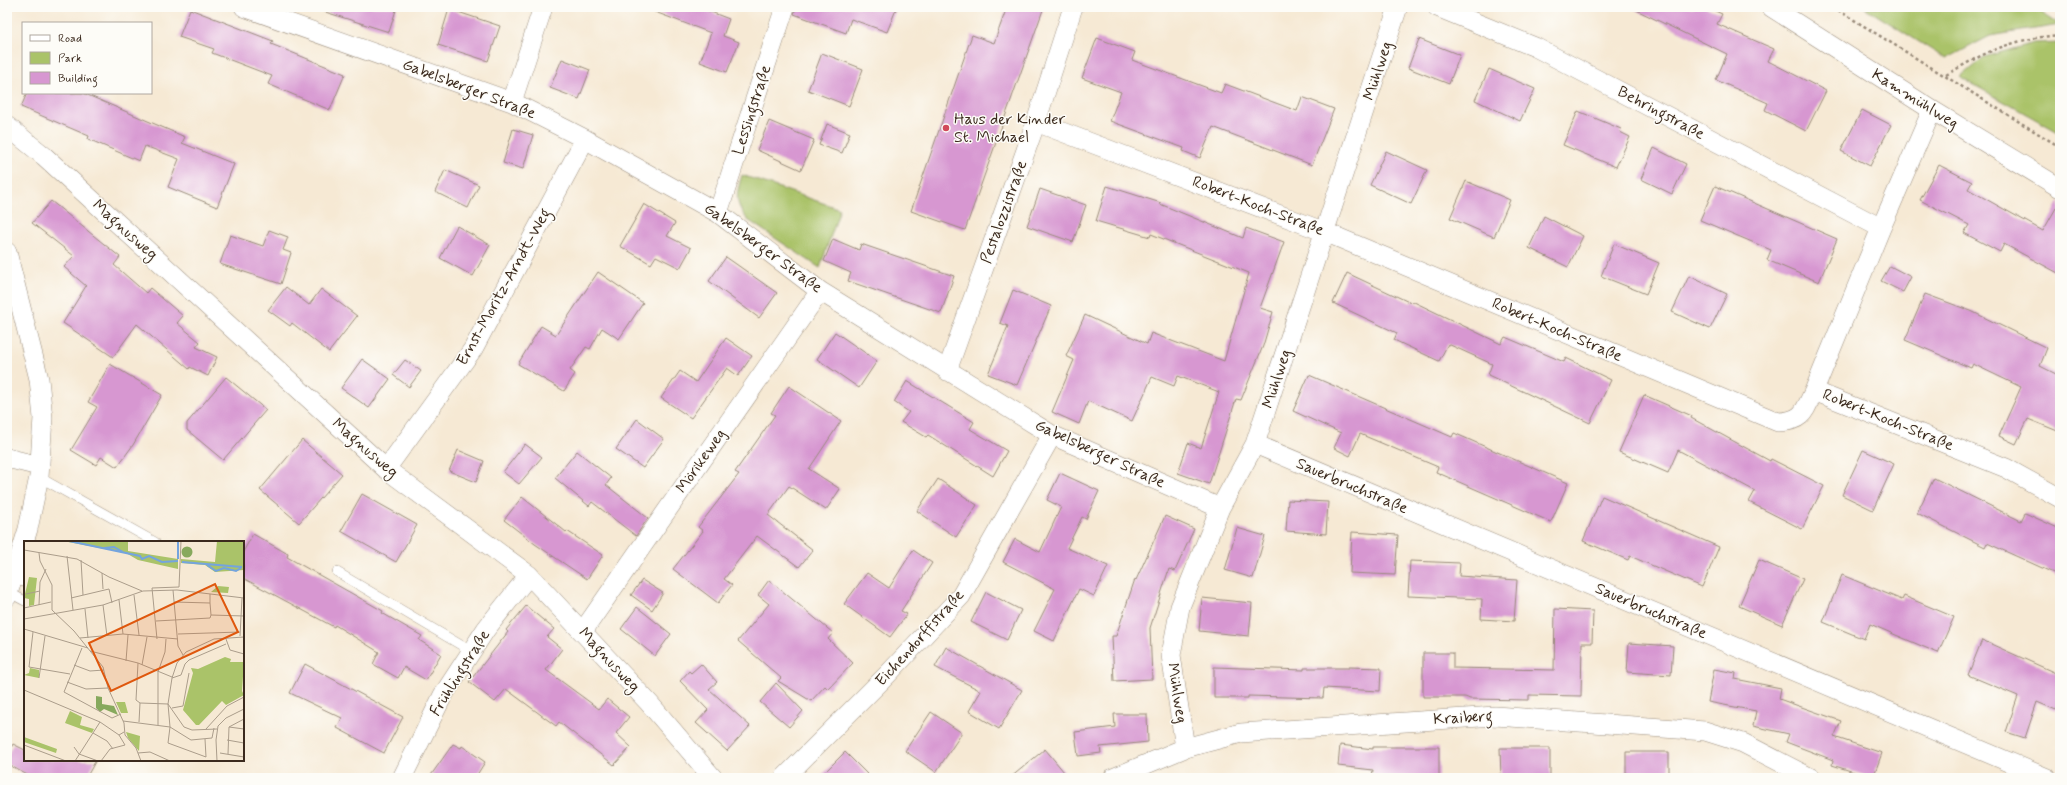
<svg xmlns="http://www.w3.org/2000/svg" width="2067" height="785" viewBox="0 0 2067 785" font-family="Mynerve,sans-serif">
	<rect width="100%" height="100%" fill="#fdfcf7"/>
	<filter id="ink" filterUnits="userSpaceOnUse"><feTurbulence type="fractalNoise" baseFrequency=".025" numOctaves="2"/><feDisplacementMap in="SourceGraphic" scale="8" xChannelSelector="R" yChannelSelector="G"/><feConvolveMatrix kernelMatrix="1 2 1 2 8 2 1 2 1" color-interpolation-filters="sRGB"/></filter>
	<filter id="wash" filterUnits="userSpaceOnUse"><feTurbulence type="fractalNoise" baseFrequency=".012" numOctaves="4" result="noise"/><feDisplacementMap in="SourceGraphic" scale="16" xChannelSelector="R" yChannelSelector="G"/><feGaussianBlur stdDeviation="0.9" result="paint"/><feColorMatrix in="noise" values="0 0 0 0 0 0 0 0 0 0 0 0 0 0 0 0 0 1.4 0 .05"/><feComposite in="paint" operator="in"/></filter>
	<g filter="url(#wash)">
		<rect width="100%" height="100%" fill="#f6e9d4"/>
		<path fill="#aac369" stroke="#727644" d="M1864,7H2033L2060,25L1990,36L1946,59Z
			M2060,42V133L1960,77L1984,57L2034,43Z
			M742,175L840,209L820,268L748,220C734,203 736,195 742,175Z"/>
		<g id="blocks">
			<path fill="#d797d1" d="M322,7H397L389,32L322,11Z
				M647,7H698L729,19L723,36L739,42L727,72L700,62L711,33L647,9Z
				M796,7H897L887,32L851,19L846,33L794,14Z
				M1007,7H1044L965,230L911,211L972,35L994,43Z
				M1630,7H1706L1722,14L1717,24L1774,49L1768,61L1826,91L1806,131L1765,110L1768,103L1716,80L1727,54Z
				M190,9L273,41L271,44L345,74L330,110L268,84L272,76L212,53L214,49L179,37Z
				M449,9L500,26L488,61L438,45Z
				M1097,38L1135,52L1132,60L1221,93L1225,84L1297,111L1302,97L1334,109L1312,165L1213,127L1200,158L1183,151L1184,148L1110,121L1121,92L1082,78Z
				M1419,39L1460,55L1449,84L1408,68Z
				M822,53L863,69L849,106L808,90Z
				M562,59L590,70L579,99L550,88Z
				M1489,69L1535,89L1520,121L1475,100Z
				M27,93H83L185,137L182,143L234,164L217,207L168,187L179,159L145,146L139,161L88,139L89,136L21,107Z
				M1862,110L1891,125L1870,166L1841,151Z
				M1578,111L1621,129L1620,132L1630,137L1616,167L1563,145Z
				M769,121L814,140L801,170L757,150Z
				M827,124L850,133L842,153L819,145Z
				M513,129L533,135L523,169L503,163Z
				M1654,148L1686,164L1672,194L1641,179Z
				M1386,151L1427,170L1411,204L1370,185Z
				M1939,165L1972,182L1968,189L2043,231L2060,201V274L2004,244L2000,252L1964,233L1969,225L1920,200Z
				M445,170L479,185L468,208L435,192Z
				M1466,181L1510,200L1494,237L1450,218Z
				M1107,186L1161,203L1160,204L1243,238L1246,228L1284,242L1260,308L1273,312L1263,346L1241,400L1236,399L1209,484L1178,473L1188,443L1201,448L1219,392L1178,376L1174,386L1152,377L1132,421L1088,401L1079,424L1052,412L1074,360L1066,356L1085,315L1147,344L1151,333L1224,361L1249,273L1151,234L1150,237L1096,221Z
				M1715,186L1837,239L1819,282L1767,260L1771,250L1700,220Z
				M1040,189L1086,205L1073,242L1027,226Z
				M51,201L120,257L114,265L146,293L150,288L183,316L177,323L200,342L196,347L217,357L208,376L190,367L189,369L137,324L113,357L63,323L86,286L64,267L74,256L32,223Z
				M644,204L675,223L667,236L691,248L680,268L656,256L651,264L620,246Z
				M1544,216L1583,236L1568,267L1529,248Z
				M457,226L490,245L473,276L440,258Z
				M269,230L288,237L283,250L291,253L281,284L220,264L230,235L263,246Z
				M833,239L859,250L861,244L954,276L941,313L848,281L851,273L824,261Z
				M1614,244L1659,263L1646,294L1601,276Z
				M726,257L777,293L759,318L709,281Z
				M1890,266L1911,277L1903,292L1881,281Z
				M598,272L643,303L619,339L602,328L590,349L586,347L570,370L575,374L564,391L518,364L541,326L556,335Z
				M1347,273L1411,303L1412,301L1501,344L1505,337L1564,362L1566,358L1611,380L1590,423L1488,375L1492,364L1448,344L1439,361L1394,340L1397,333L1333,303Z
				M1689,276L1727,294L1710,329L1672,312Z
				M286,287L309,305L321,289L357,316L329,352L292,323L290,326L268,310Z
				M1013,290L1051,306L1017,385L988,374L1008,326L1000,323Z
				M1925,294L1971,311L2047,348L2040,366L2060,376V432L2028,419L2016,444L1999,436L2021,387L1973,364L1971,368L1905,340Z
				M835,332L877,361L859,388L817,359Z
				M726,338L752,356L738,376L727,368L691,418L661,398L680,371L696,382Z
				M362,359L390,379L369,408L341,388Z
				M405,360L421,371L409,387L393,375Z
				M110,364L162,395L133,445L117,467L101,457L96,465L71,450L97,407L88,402Z
				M1309,375L1452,437L1454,433L1568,483L1551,522L1436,472L1438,467L1360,434L1350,456L1334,448L1341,433L1293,411Z
				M226,377L266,410L223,460L187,430V423Z
				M907,381L974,422L970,429L1007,451L993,476L928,435L926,437L901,422L909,412L894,402Z
				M789,386L841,421L809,469L840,489L826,510L789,486L768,515L813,550L799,567L757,536L724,579L732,585L718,603L673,569L703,531L698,527L739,474L735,472L775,415L771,413Z
				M1644,395L1692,416L1691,418L1770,461L1771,459L1824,486L1802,529L1749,502L1755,491L1678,450L1668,473L1619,452Z
				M637,419L664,439L643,468L616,449Z
				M302,440L342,474L299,523L260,490Z
				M525,444L542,457L519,484L503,472Z
				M458,450L484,461L476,482L449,471Z
				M1863,450L1894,464L1873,510L1842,495Z
				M577,451L611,478L606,485L648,518L636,536L592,502L589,506L555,478Z
				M1060,473L1099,491L1086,519L1082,517L1067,548L1108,566L1094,596L1079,589L1054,641L1034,631L1055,589L1003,562L1015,539L1040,552L1061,507L1047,500Z
				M1934,478L2021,521L2025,513L2060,529V576L1987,543L1985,547L1917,513Z
				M938,479L977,505L956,537L917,511Z
				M362,494L417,525L396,562L341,531Z
				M1602,496L1719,547L1702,587L1630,556L1628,560L1583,541Z
				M522,497L566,532L567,531L603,555L587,579L535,544L504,520Z
				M1288,500L1328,502L1326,534L1286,531Z
				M1165,516L1194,529L1175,571L1169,569L1150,628L1152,679L1114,681L1112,636H1116L1135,579L1136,580Z
				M1237,528L1265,536L1253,578L1225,570Z
				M1352,532L1398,535L1395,575L1350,573Z
				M253,534L288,554L287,557L383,611L382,613L422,636L419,640L441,654L426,680L404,667L398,678L373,664L379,652L335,625L334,627L243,578V552Z
				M913,550L932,563L901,611L907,614L890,637L844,604L867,573L889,588Z
				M1759,560L1803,579L1782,625L1739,606Z
				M1410,561L1460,563L1459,576L1517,580L1514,621L1481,619L1482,599L1408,596Z
				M1842,575L1902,600L1904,596L1954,617L1938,653L1870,624L1864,639L1823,622Z
				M642,580L663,593L652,610L631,595Z
				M769,580L833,633L828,639L853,663L828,689L825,686L811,701L778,681L781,678L738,641L769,604L758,595Z
				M986,592L1021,610L1007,640L971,622Z
				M1202,598L1252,603L1249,636L1199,631Z
				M526,606L554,629L547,637L562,649L546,670L599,709L607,699L629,717L616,733L631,747L614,765L559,722L556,726L506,689L495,702L469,682L508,632L506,630Z
				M637,607L671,634L655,656L621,629Z
				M1555,609L1593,611L1592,643H1582L1581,696L1529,695V700L1470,699L1465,697H1423V653H1453V668L1554,670Z
				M1982,640L2060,675V700L2056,710L2037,702L2025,738L2006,732L2018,696L1968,675Z
				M1629,643L1673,646L1671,675L1627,672Z
				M946,647L1022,690L999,729L969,711L981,691L935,667Z
				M305,664L403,717L384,753L337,728L342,718L290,693Z
				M701,664L717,682L709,689L750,726L727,751L696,723L708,710L680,681L689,671L691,673Z
				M1214,667L1304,670V668H1349V667L1381,668L1380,691L1324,688L1323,698L1248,696V698H1214Z
				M1714,669L1736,673L1735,679L1781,688L1779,699L1841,721L1834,737L1882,753L1873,778L1832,765L1833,760L1786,742L1789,734L1753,726L1756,711L1708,702Z
				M776,683L803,711L789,727L760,702Z
				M931,712L962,733L936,772L905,751Z
				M1114,714H1147L1148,742L1100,747L1101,753L1078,756L1075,732L1115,727Z
				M13,744L25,750V760H96L86,778H33L7,764V756Z
				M453,744L461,748L462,746L485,762L475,778H429Z
				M1340,745L1373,749V747H1439V777H1372L1373,770L1338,766Z
				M1500,748H1550V778H1501Z
				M1045,749L1069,778H1010Z
				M845,752L871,778H819Z
				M1626,752H1669V778H1626Z"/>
		</g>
	</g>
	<g filter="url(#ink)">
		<use href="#blocks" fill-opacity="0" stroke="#988a79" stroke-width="1"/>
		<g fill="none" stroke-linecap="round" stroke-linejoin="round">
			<defs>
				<path id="lane" d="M39,477L155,542
					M337,572L471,651
					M12,580L25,582
					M8,592L25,601"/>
				<path id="street" d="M244,7L512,102L585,139L718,213L820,291L1052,435L1220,508
					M1437,7L1535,47L1881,228L1932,110
					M1771,7L1932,110L2060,188
					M512,102L543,7
					M1036,122L1325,232L1778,422C1803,421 1804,412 1814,391L2006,468L2060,498
					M7,126L44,156L386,469L529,575L649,703L713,778
					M718,213L785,7
					M7,252L39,379L43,418L39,477L28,529L7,597
					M947,371L1036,122L1073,7
					M1814,391L1881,228
					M1255,444L2047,778
					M7,458L39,466
					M386,469L473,349L585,139
					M583,631L820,291
					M1185,748L1171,655L1180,607L1220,508L1255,444L1398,7
					M402,778L443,695L486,629L529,575
					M784,778L888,674L961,596L1052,435
					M1113,778L1185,748L1241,733L1495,716L1705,731L1743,743L1811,778"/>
			</defs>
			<use href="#lane" stroke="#988a79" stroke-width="10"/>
			<use href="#street" stroke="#988a79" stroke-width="20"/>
			<path stroke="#988a79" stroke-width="2.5" stroke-dasharray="3 3" stroke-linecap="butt" d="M1833,7L2060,147
				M1946,75C1987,51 2012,39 2060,35"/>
			<use href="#lane" stroke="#fff" stroke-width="9"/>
			<use href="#street" stroke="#fff" stroke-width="19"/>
		</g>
	</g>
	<circle fill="#d1495b" stroke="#fdfcf7" stroke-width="1.5" cx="946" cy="128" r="4"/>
	<g text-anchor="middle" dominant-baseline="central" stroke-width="3" stroke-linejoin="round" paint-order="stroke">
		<g font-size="16" fill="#3b2a1e" stroke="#fdfcf7">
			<text transform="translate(1378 71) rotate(-72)">Mühlweg</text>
			<text transform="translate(469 89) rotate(21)">Gabelsberger Straße</text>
			<text transform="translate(1915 99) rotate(32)">Kammühlweg</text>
			<text transform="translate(752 110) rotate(-72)">Lessingstraße</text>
			<text transform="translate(1661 113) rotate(28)">Behringstraße</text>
			<text transform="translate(1258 206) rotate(21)">Robert-Koch-Straße</text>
			<text transform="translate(1004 212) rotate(-70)">Pestalozzistraße</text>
			<text transform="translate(125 230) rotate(42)">Magnusweg</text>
			<text transform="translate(763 248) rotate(36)">Gabelsberger Straße</text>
			<text transform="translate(504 287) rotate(-61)">Ernst-Moritz-Arndt-Weg</text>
			<text transform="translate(1557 330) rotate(23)">Robert-Koch-Straße</text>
			<text transform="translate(1277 379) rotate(-72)">Mühlweg</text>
			<text transform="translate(1888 420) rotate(22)">Robert-Koch-Straße</text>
			<text transform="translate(365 448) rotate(41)">Magnusweg</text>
			<text transform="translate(1100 454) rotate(25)">Gabelsberger Straße</text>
			<text transform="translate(701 461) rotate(-55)">Mörikeweg</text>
			<text transform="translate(1352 486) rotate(23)">Sauerbruchstraße</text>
			<text transform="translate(1651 611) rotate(23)">Sauerbruchstraße</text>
			<text transform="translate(920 638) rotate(-48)">Eichendorffstraße</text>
			<text transform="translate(609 660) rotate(47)">Magnusweg</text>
			<text transform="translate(460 673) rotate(-58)">Frühlingstraße</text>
			<text transform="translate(1177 693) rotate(81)">Mühlweg</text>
			<text transform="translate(1463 718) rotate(-3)">Kraiberg</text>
		</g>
		<g font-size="16" fill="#3b2a1e" stroke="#fdfcf7" text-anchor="start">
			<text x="954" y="119">Haus der Kinder<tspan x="954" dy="18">St. Michael</tspan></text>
		</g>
	</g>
	<g transform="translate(24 541)">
		<rect width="220" height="220" fill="#f6e9d4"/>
		<path d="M39,0H104V10L154,18V28L114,19L102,12ZM193,0H220V29L191,31L181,24L157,22V18L191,21ZM5,36L13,37L10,64L5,65V58L0,57ZM194,45L205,46L204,52L187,51ZM201,116L207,118L206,121H220L218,150L220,154L202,164L198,160L175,184H172L159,169L169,132L167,127L174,128ZM6,127L15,129V137L0,134L5,132ZM92,161H101L104,172H97ZM46,170L58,176L56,184L70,188L68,192L41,182ZM102,191L116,195L115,210L104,197ZM0,196L33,208L32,212L0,201Z" fill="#aac369"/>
		<path d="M157.5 11a5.5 5.5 0 1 1 11 0a5.5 5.5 0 1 1-11 0ZM72,155L78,156V163L90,165L94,174L80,168L76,171L72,167Z" fill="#87a95d"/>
		<path fill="none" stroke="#74a4de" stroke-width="2" d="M45,0L116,15L118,18L125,15L138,21L154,20M80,7L90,6L99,11M154,18V0M158,21L218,26M183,24L192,30L200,27L212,30L217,27"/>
		<path fill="none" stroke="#ab9d8b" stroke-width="1" d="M0,9L53,18L85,36L118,50M15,12L16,20L28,44V69L50,90L79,126L84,147L100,182L101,194L112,207L117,220M43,15L49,69M57,19L59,54M78,32L79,48M149,49L154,105L159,114M2,53L16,50M110,54L115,94M47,57L85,48L88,62M95,59L99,93M150,61L186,62V53M186,62L187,74M15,64L16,41L22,28M79,64L83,95M0,67L27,61M61,68L64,97M0,78L79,64L119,50L153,49L220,57M132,80L186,77L187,74L220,75M0,88L64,107M9,91L5,126L46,133M154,93L216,91M216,95L218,57M56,97L99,93L154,98M133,98L128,47L155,46L157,0M202,98L206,109L220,113M58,107L40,151L88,177L97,173M66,110L114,122L148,136M102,120L104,94M114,122L112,159L116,162L144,163L146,186L144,202L182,216L181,198M50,124L66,130L80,129M118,124L123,96M15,137L21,95M148,137L157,134L161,123L165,119L202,103M43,141L62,148L84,147M0,149L76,181L95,194L100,191M148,167L159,165L165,132M99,180L146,186L167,199L188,197L190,187M115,181L116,162M134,184V131L141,111L142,98M205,186L220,188M182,188L203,165L220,156M193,188L168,189L160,186L144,163L148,137L153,122L162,111L190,98L220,96M69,192L83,200L89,208M203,199L220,202M0,204L42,220M50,206L55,213L74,220M114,212L126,211L146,220M196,212L220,216M204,213L205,186L220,178M51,220L76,181M77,220L86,208L101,204L95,194M193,220L192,199L194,185L202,177L220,168"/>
		<path fill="#df570d" fill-opacity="0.15" stroke="#df570d" stroke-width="2" d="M191,43L214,91L87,150L65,102Z"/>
		<rect width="220" height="220" fill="none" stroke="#3b2a1e" stroke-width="2"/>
	</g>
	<rect width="2067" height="785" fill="none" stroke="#fdfcf7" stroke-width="24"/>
	<rect x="22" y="22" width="130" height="72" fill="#fdfcf7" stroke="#afa8a0"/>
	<rect x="30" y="35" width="20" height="6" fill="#ffffff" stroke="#afa8a0"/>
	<text x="58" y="42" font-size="12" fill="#3b2a1e">Road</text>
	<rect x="30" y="52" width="20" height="12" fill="#aac369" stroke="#afa8a0"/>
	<text x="58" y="62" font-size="12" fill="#3b2a1e">Park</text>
	<rect x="30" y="72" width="20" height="12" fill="#d797d1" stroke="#afa8a0"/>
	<text x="58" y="82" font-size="12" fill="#3b2a1e">Building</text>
</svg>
